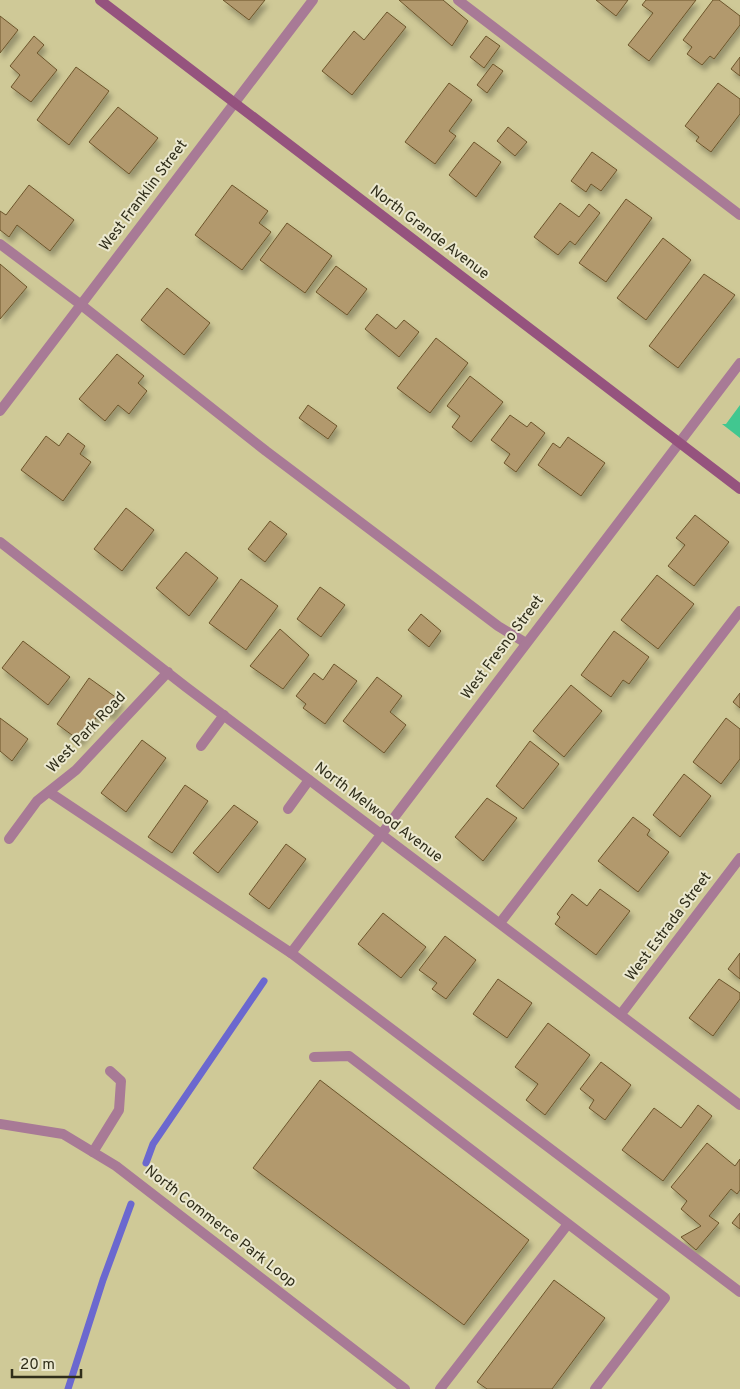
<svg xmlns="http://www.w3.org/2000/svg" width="740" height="1389" viewBox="0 0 740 1389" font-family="Overpass,sans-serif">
	<defs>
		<filter id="shadow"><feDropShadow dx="3" dy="5.5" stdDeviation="2.5" flood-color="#0004"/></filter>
	</defs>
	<rect width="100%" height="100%" fill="#cfc997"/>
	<path fill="#41c790" d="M740,405V438L722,424H726Z"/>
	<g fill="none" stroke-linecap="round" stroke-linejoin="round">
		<path stroke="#6b68cf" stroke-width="7" d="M146,1163L153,1144L264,981
			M68,1389L103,1280L131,1204"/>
	</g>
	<path fill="#b2996d" stroke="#6c552b" filter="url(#shadow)" d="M223,0H265L249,20Z
		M399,0H443L468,21L452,46Z
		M596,0H628L616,16Z
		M646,0H696L649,61L628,45L653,13L642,5Z
		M713,0H719L740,16V25L714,59L710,56L702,65L687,54L692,47L683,40Z
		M387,12L406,27L352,95L322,71L354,31L364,40Z
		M0,16L18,30L0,53Z
		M34,36L44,45L37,53L57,70L31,102L11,87L20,75L10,66Z
		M486,36L500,46L484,68L470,57Z
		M740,57V76L731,69Z
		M493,64L503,71L487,93L477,85Z
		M76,67L109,91L69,145L37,120Z
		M449,83L472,100L449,131L456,136L435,164L405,142Z
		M718,83L740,99V114L711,152L696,141L699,137L685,126Z
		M118,107L158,138L129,174L89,142Z
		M508,127L527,142L515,156L497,141Z
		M474,142L501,162L476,197L449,175Z
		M592,152L617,170L601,191L591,184L586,192L571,181Z
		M29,185L74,220L50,251L17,225L9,237L0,230V211L6,215Z
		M232,185L268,211L259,223L271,232L242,270L195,235Z
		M626,199L652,218L606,282L579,263Z
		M560,203L579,217L589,204L600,213L575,245L570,241L558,255L534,237Z
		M287,223L332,256L305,293L260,260Z
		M663,238L691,260L646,320L617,298Z
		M0,264L27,287L0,319Z
		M336,266L367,289L347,315L316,292Z
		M704,274L735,295L678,368L649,346Z
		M167,288L210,323L184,355L141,320Z
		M377,314L396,329L404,320L419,332L399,357L365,329Z
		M436,338L468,363L430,413L397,388Z
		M117,354L144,376L138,383L147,391L129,414L118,405L105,421L79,399Z
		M470,376L503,402L471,442L452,427L460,416L447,406Z
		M308,405L337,426L328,439L299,418Z
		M510,415L527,427L531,422L545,433L516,472L504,463L510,454L491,440Z
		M68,433L85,446L80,454L91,462L63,501L21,470L46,436L59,446Z
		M568,437L605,463L581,496L538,465L553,443L560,448Z
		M126,508L154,530L122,571L94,549Z
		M695,515L729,542L694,586L668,566L685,545L676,538Z
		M270,521L287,534L265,562L248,549Z
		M186,552L218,578L189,616L156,588Z
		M657,575L694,604L658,649L621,620Z
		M241,579L278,606L246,650L209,623Z
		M320,587L345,605L321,637L297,619Z
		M421,614L441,631L429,647L408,630Z
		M280,629L309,655L283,689L250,666Z
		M614,631L649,657L629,684L623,680L611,697L581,675Z
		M23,641L70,677L48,705L2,668Z
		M334,664L357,681L325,724L303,708L306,704L296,696L314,673L323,680Z
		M377,677L402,696L390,712L406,725L384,753L343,721Z
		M89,678L121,701L111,715L102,709L80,741L57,724Z
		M571,685L602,711L564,757L533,731Z
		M740,693V708L733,702Z
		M0,718L28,739L12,761L0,751Z
		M726,718L740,729V759L721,784L693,762Z
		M142,740L166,758L126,812L101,793Z
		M530,741L559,764L523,809L496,786Z
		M684,774L711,796L680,837L653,815Z
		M185,785L208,801L172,853L148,837Z
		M487,798L517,818L483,861L455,837Z
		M234,805L258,822L218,873L193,853Z
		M633,817L650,830L647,835L669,852L638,892L598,861Z
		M286,844L306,859L269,909L249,894Z
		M600,889L630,911L596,955L555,924L560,917L557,914L572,894L587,906Z
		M383,913L426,947L401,978L358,944Z
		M445,936L476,960L446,999L432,989L437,983L419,970Z
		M740,953V979L728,969Z
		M498,979L532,1003L507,1038L473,1014Z
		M719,979L740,993V999L713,1036L689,1018Z
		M548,1023L590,1055L545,1115L526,1100L538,1084L515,1067Z
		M601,1062L631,1085L605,1120L589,1108L594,1100L580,1089Z
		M320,1080L529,1240L464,1325L253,1168Z
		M698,1105L712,1116L663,1181L622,1150L654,1108L681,1128Z
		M707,1143L735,1166L740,1159V1190L737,1194L731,1189L709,1216L719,1223L696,1250L681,1237L701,1226L681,1209L687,1201L671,1187Z
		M740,1213V1229L732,1223Z
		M554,1280L605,1318L552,1389H487L477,1382Z"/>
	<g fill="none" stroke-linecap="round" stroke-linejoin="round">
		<path stroke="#a87a96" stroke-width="10" d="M458,0L740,215
			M0,244L80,304L266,451L498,626L526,643
			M201,746L224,715
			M49,792L291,953L740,1292
			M288,809L309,780
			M500,923L740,611
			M314,1057L349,1056L665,1298L595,1389
			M93,1152L119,1110L121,1081L110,1071
			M440,1389L568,1224"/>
		<path stroke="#a87a96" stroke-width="10" d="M0,411L313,0
			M0,542L186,687L740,1105
			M9,839L37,801L76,770L168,672
			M291,953L740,363
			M621,1014L740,858
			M0,1124L63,1134L116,1166L405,1389"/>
		<path stroke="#95537e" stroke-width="10" d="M100,0L740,489"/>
	</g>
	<g text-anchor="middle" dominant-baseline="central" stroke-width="4" stroke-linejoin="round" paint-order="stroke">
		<g font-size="15" fill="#302e1a" stroke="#ebe8cf">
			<text transform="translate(144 196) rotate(-53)">West Franklin Street</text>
			<text transform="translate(429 233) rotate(37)">North Grande Avenue</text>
			<text transform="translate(503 648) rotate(-53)">West Fresno Street</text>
			<text transform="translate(87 733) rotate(-46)">West Park Road</text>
			<text transform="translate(378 813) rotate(37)">North Melwood Avenue</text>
			<text transform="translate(669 927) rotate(-53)">West Estrada Street</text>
			<text transform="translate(220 1227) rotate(38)">North Commerce Park Loop</text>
		</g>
	</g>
	<path d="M12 1369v8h69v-8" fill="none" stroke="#302e1a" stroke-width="2.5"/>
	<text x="20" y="1369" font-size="15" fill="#302e1a" stroke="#ebe8cf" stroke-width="4" paint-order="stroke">20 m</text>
</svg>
